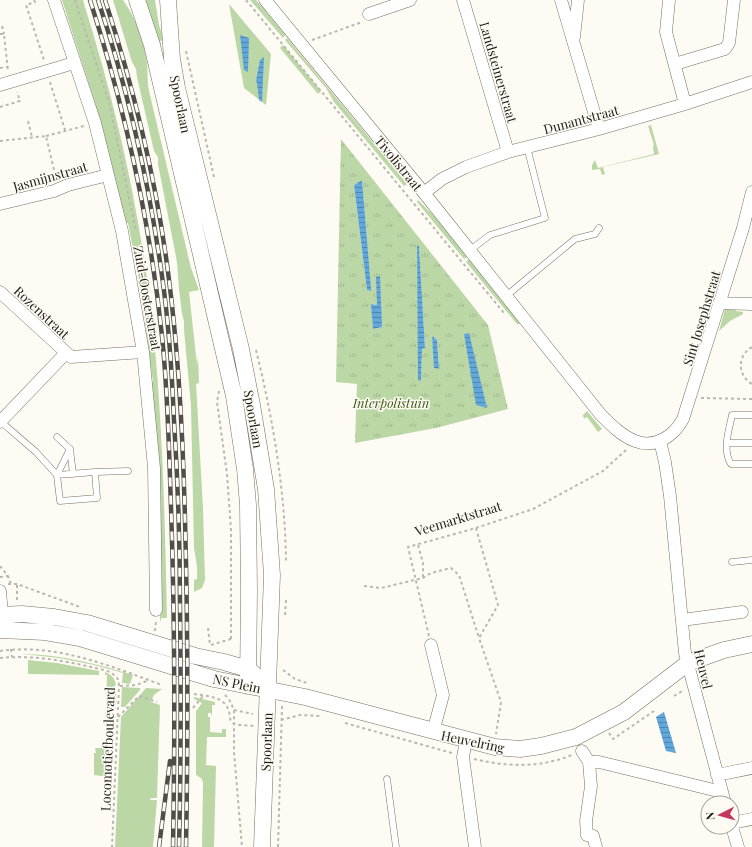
<svg xmlns="http://www.w3.org/2000/svg" width="752" height="847" viewBox="0 0 752 847" font-family="'Playfair Display',serif">
	<defs>
		<pattern id="park-tufts" width="24" height="20" patternUnits="userSpaceOnUse"><rect width="24" height="20" fill="#bbd7a6"/><path d="M3 7l-1-3M5 7V3M7 7l1-3M15 17l-1-3M17 17v-4M19 17l1-3" fill="none" stroke="#a0b88e"/></pattern>
		<pattern id="water-rules" width="6" height="5" patternUnits="userSpaceOnUse"><rect width="6" height="5" fill="#61a7dc"/><path d="M0 2.5h6" fill="none" stroke="#4f87b1"/></pattern>
	</defs>
	<rect width="100%" height="100%" fill="#fefbf5"/>
	<path fill="#bbd7a6" d="M62,0H83L85,7C119,115 143,226 154,338C163,431 165,525 167,618H161V622L160,620L159,575L151,382H153L140,285L128,223L123,224L111,167L95,103Z
		M113,0H123C136,18 144,42 147,63C148,73 147,82 149,91L191,268L199,290L189,292L197,365L198,356L199,383L196,384L203,508L205,580L202,588L194,592V580L197,579C198,569 196,559 194,549L191,405L184,330V321L182,314L179,289L177,262L158,164V157L154,151L137,77L136,69L132,62Z
		M143,0H155L159,25L164,40L160,41L161,44L157,45Z
		M250,0H256L285,35L283,38Z
		M229,4L271,54L266,105L244,88Z
		M287,38L407,184L404,186L334,102L326,88L285,40Z
		M283,45L321,91L318,94L280,48Z
		M651,125L659,154L603,167L605,174L602,175L600,169L592,170V165L595,160L598,168L654,154L653,146L654,145L648,126Z
		M418,200L433,215L467,257L464,259L417,202Z
		M469,259L521,322L522,324H517L466,262Z
		M736,308V311L743,312V314L730,321L719,331L725,309Z
		M587,411L602,429L598,432L587,417L584,419L583,415Z
		M22,654C60,654 97,664 133,675L130,684L122,683L123,673L94,665L59,658Z
		M28,660L57,663L99,671V675L28,674Z
		M105,672C117,677 116,684 116,696C116,698 117,703 115,705C113,708 109,707 106,707L107,675H105Z
		M122,687L140,688V690L125,707H121Z
		M146,688L162,689L154,695L151,702L160,705L157,798H151L150,800H157L153,847H115L121,717Z
		M194,697L215,702V705H212V717L211,713H208V717H210V732L222,733V729H226V737H207L206,765L216,766L214,847H202L203,782L201,778L196,775V711L202,703L194,699Z
		M95,748H105V755H112V776L110,777L94,775V753H96Z"/>
	<path fill="url(#park-tufts)" fill-rule="evenodd" d="M341,139L488,325L508,409L436,428L355,443L357,384L336,382ZM362,180L371,291L367,290L354,185ZM417,245L419,247L425,348L422,349L421,380ZM372,304L377,305L382,327L373,329ZM432,336L437,340L439,369L435,368Z"/>
	<path fill="url(#water-rules)" d="M240,35L249,38L248,72L244,70Z
		M264,57L262,102L259,100L257,83L256,81L260,60Z
		M362,180L371,288V291L367,290L354,185Z
		M417,245L419,246L425,348L422,349L421,381L418,380Z
		M380,276L382,327L373,329L371,304L377,305L376,277Z
		M469,333L487,408L476,405L464,334Z
		M432,336L437,340L439,369L434,368Z
		M664,712L676,753L666,751L656,717Z"/>
	<g fill="none" stroke-linecap="round" stroke-linejoin="round">
		<defs>
			<path id="lane" d="M469,251L490,235L545,218L527,147
				M506,296L575,239L595,234L599,228
				M752,415H732C729,430 722,450 731,464H752
				M0,421L36,452L57,475L60,501L97,498L95,472L128,471
				M57,437L70,449L73,474
				M727,443H752
				M70,449L57,475L95,472
				M732,562L752,560
				M387,779L396,847"/>
			<path id="street" d="M54,0L95,123L122,231L143,352L154,468L156,610
				M265,0L424,193L601,415C611,425 622,436 635,441C655,449 674,436 683,419L743,228L752,192
				M463,0L508,152
				M561,0L599,129
				M669,0L666,32L685,104
				M369,14L410,0
				M574,37L578,0
				M675,64L725,49L729,43L734,0
				M0,85L74,63
				M424,193L442,179L466,167L508,152L599,129L685,104L752,82
				M0,204L54,191L68,185L108,175
				M0,292L71,357L143,352
				M719,303L752,304
				M0,422L66,353
				M660,441L665,462L670,496L685,653L725,803
				M0,591L2,615
				M682,620L742,612
				M431,645L443,695L433,732
				M466,741L463,757L475,847
				M582,751L589,762L591,786L586,821L587,835L593,836L596,847
				M589,762H599L722,792
				M717,775L752,768
				M732,823L752,819
				M732,827L738,847"/>
			<path id="secondary" d="M137,0L152,45L234,396L245,469L248,505L249,590L248,686
				M168,0L172,59L177,88L241,349L252,405L266,489L272,575L262,847
				M0,615L22,614L54,617L87,623L195,656L224,662L248,669L255,675
				M0,630L45,632L80,638L214,679L305,697L495,747L520,749L541,746L576,737L624,712L688,663L724,650L752,644"/>
		</defs>
		<use href="#lane" stroke="#777062" stroke-width="7"/>
		<use href="#street" stroke="#777062" stroke-width="13"/>
		<use href="#secondary" stroke="#777062" stroke-width="17"/>
		<path stroke="#bab7b1" stroke-width="2" stroke-dasharray="3 3" stroke-linecap="butt" d="M34,0L35,2L26,5L44,60
			M75,0L109,102L136,231
			M246,0L504,313
			M2,26L4,34
			M0,34H4L8,71
			M312,40L362,22
			M186,51L214,177
			M0,68L8,67
			M50,82L65,130
			M0,107L20,101L17,92
			M28,121L32,137
			M46,136L84,126
			M0,141L46,136L56,178
			M752,347C737,356 737,375 752,384
			M256,350C273,419 285,490 286,561
			M219,391L217,402L227,474L231,530V639
			M701,398L752,399
			M476,528L498,605L479,638L501,702L496,734
			M418,545L423,563V578
			M0,566L8,576L11,584
			M0,577L8,576
			M8,584H17L80,607
			M17,585V601
			M364,586L381,588L423,578L431,573L451,568L459,575L479,638
			M285,615L286,600
			M208,628L210,645
			M155,631L156,621
			M429,636L408,547L476,528L533,509L603,471L627,449
			M211,645L231,639
			M11,649L12,657
			M0,651C56,643 110,666 162,685
			M0,658C31,655 61,660 91,667C99,669 109,670 114,675C118,678 119,681 119,686L112,847
			M283,670L295,679L307,683
			M120,686L136,685L147,681
			M194,694C207,696 224,696 229,711C230,715 229,720 233,723C238,726 248,725 254,726
			M225,695L229,699L234,710V752L242,847
			M674,696L684,690
			M193,708L203,696
			M234,710L253,714
			M118,717L139,696L157,702
			M281,720L300,715L321,716
			M345,723L452,753
			M609,733L613,739L654,711
			M474,759C507,767 540,768 572,755
			M278,847L282,706"/>
		<use href="#lane" stroke="#fff" stroke-width="6"/>
		<use href="#street" stroke="#fff" stroke-width="12"/>
		<use href="#secondary" stroke="#fff" stroke-width="16"/>
		<defs>
			<path id="rail" d="M90,0C125,109 150,221 162,336C168,393 169,450 171,507C175,621 175,734 173,847
				M98,0C128,90 149,182 162,276C169,324 172,373 174,421C178,483 180,545 180,606C181,687 181,767 179,847
				M105,0C134,89 156,179 168,272C179,354 183,437 185,520C188,629 188,738 186,847
				M159,847L170,761"/>
		</defs>
		<use href="#rail" stroke="#504e48" stroke-width="4.5"/>
		<use href="#rail" stroke="#fefbf5" stroke-width="3" stroke-dasharray="9" stroke-linecap="butt"/>
	</g>
	<g text-anchor="middle" dominant-baseline="central" stroke-width="3" stroke-linejoin="round" paint-order="stroke">
		<g font-size="13" fill="#1c1a14" stroke="#fefbf5">
			<text transform="translate(499 72) rotate(74)">Landsteinerstraat</text>
			<text transform="translate(181 104) rotate(78)">Spoorlaan</text>
			<text transform="translate(581 119) rotate(-15)">Dunantstraat</text>
			<text transform="translate(399 163) rotate(51)">Tivolistraat</text>
			<text transform="translate(50 176) rotate(-16)">Jasmijnstraat</text>
			<text transform="translate(148 298) rotate(80)">Zuid-Oosterstraat</text>
			<text transform="translate(42 312) rotate(43)">Rozenstraat</text>
			<text transform="translate(701 318) rotate(-73)">Sint Josephstraat</text>
			<text transform="translate(254 419) rotate(80)">Spoorlaan</text>
			<text transform="translate(458 518) rotate(-17)">Veemarktstraat</text>
			<text transform="translate(704 669) rotate(77)">Heuvel</text>
			<text transform="translate(237 683) rotate(12)">NS Plein</text>
			<text transform="translate(473 741) rotate(12)">Heuvelring</text>
			<text transform="translate(266 742) rotate(-88)">Spoorlaan</text>
			<text transform="translate(107 749) rotate(-88)">Locomotiefboulevard</text>
		</g>
		<g font-size="13" font-style="italic" fill="#3c5f15" stroke="#fefbf5">
			<text x="391" y="402">Interpolistuin</text>
		</g>
	</g>
	<g transform="translate(720 815) rotate(264)"><circle r="19" fill="#fefbf5" stroke="#a4a19b"/>
	<path d="M0-3L7 15L0 10L-7 15Z" fill="#c4365f"/>
	<text y="-6" font-size="11" font-weight="bold" text-anchor="middle" fill="#1c1a14">N</text>
	</g>
</svg>
